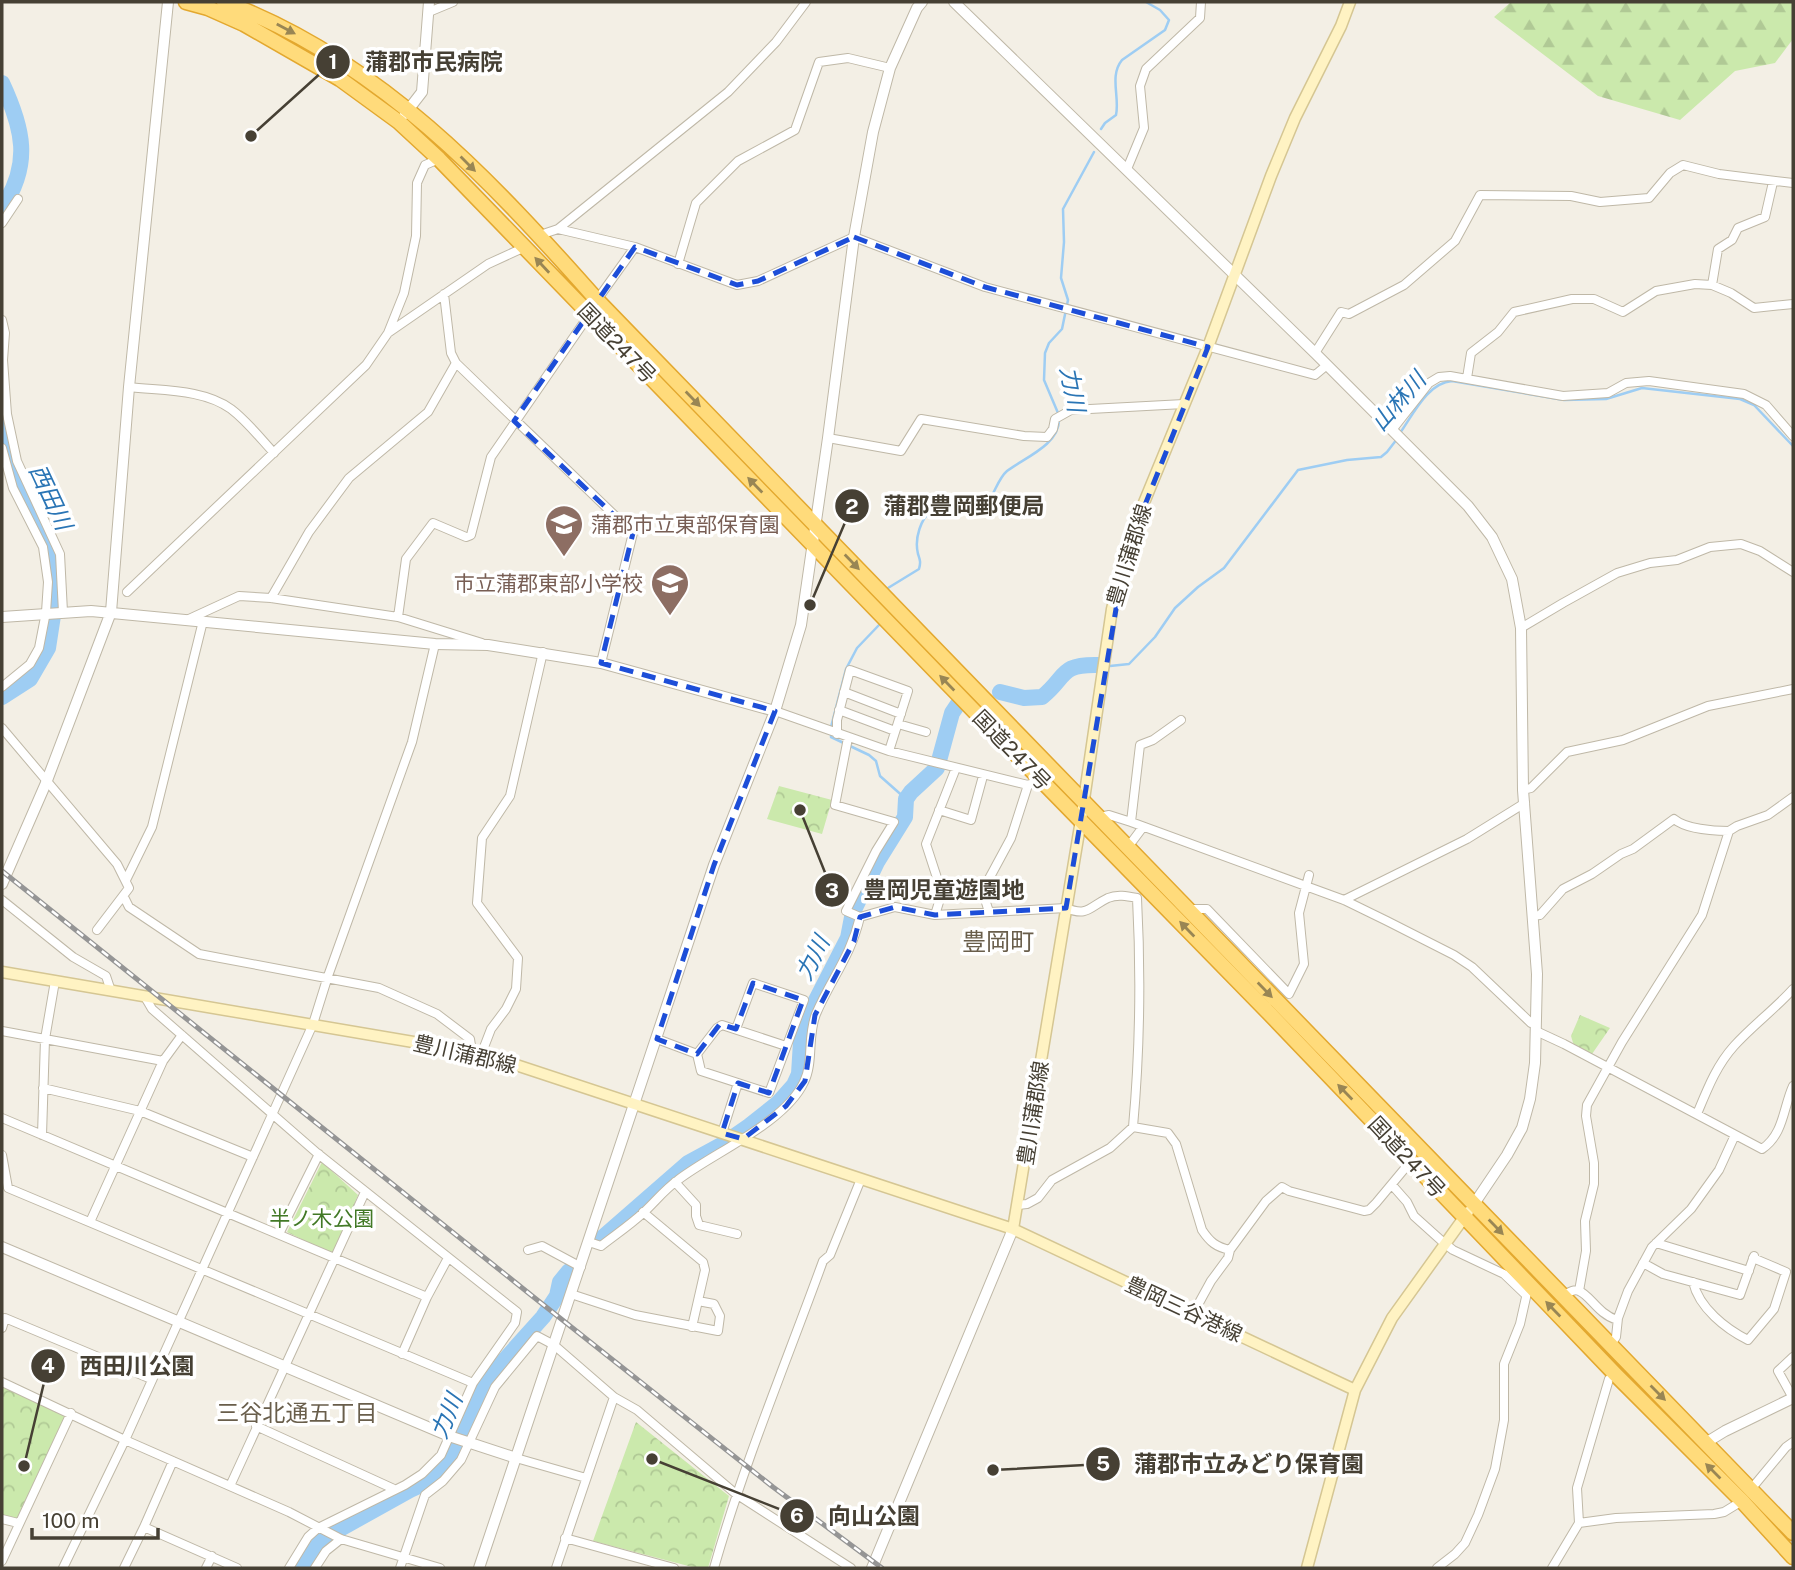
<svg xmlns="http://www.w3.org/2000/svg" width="1795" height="1570" viewBox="0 0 1795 1570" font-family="'Public Sans','Noto Sans JP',sans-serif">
	<defs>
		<pattern id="forest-firs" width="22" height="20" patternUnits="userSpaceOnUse" patternTransform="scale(1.75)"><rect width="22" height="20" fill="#cbe9ac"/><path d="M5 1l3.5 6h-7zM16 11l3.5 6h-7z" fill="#b0c995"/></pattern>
		<pattern id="park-crowns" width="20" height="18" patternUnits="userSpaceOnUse" patternTransform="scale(1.75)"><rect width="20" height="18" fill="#cbe9ac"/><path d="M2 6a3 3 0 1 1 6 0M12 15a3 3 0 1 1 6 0" fill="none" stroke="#b0c995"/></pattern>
	</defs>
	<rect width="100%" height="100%" fill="#f3efe5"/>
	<path fill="url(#forest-firs)" d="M1511,2H1793V39L1775,63L1735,71L1680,120L1598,96L1494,17Z"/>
	<path fill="url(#park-crowns)" d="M779,786L832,800L822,834L767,819Z
		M1580,1015L1610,1028L1592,1054L1574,1046L1571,1036Z
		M322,1162L358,1195L334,1255L287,1232Z
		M2,1382L71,1413L18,1523L2,1519Z
		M636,1422L729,1496L708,1568H696L593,1541Z"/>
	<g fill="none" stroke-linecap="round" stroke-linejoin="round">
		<path stroke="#9ecdf3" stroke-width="2.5" d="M1101,129L1105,123L1116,115C1120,97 1109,76 1122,60L1165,30L1169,20L1160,10L1146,2
			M1058,413L1044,380L1045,353L1049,343L1062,329L1068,300L1061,278L1064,242L1063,209L1094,152
			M1400,433C1413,415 1427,383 1452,381L1564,400L1606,399L1642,388L1740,399L1754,405L1793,446
			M888,588L919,569C921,562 920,560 918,554C914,538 921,519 932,509C950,492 961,515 978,510C993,505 995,481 1007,471C1024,458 1059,445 1059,420
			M1110,666L1129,664L1155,637L1175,608L1198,587L1224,568L1298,470L1347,460L1381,457L1387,452L1397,439
			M831,727L846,669L857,648L879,625
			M831,734V737L869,755L876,761L880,776L906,799"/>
		<path stroke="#9ecdf3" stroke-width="16" d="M2,83C23,128 32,164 2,208
			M2,421L11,466L20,489L49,545L56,596L48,648L30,679L2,697
			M1000,692L1024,698L1042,697C1067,677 1059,664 1098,665
			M602,1238L688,1163L723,1144L749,1126L778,1103L794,1085L799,1074L801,1042L808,1016L848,938L853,912L877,862L905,817L906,799L911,792L937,768L952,713L958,704
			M302,1568L322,1539L410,1490L432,1480L453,1458L462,1429L475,1401L492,1374L543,1317L557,1296L560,1282L569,1271"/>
		<defs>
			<path id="minor" d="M429,12L453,2
				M1127,169L1144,128L1140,86L1146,69L1200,18L1201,2
				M2,223L18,199
				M558,229L635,247L737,285L758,281L854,237L985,287L1315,375L1327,365
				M540,235L558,229L728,92L776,42L806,2
				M678,264L696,203L738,161L795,130L819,62L848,58L890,68
				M1712,285L1718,249L1732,240L1738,228L1765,217L1773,182
				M444,294L451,353L456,363L633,533L601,663
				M597,300L635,247
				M2,320L5,333L3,360L7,414L17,461L60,554L63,612
				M388,333L488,264L525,247
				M1315,353L1341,312L1349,314L1404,285L1455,241L1480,195L1571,196L1600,202L1649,198L1670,173L1683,165L1719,174L1793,183
				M1467,378L1471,353L1498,332L1514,312L1572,299H1594L1623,312L1656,291L1695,284L1712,285L1731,293L1754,308L1793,304
				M129,387C163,391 203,389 231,409C247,421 261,439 274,453
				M1392,430L1429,383L1439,377L1450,376L1563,396L1608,393L1626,383L1649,381L1744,394L1766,405L1793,436
				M828,438L901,451L921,419L1024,436L1047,437L1053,429L1055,419L1071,410L1184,404
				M2,448L13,488L43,547L48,582L46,612L39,648L30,664L2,687
				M127,592L366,365L388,333L404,293L416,236L417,183L425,165L439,159
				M271,598L309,532L349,478L428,412L456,363
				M398,617L406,559L433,523L466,537L471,535L491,457L589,315
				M189,619L239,596L271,598L398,617L482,643
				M1521,628L1563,603L1617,573L1650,563L1677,560L1710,547L1741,544L1760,551L1793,572
				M844,692L901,714
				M839,710L895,731
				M775,711L889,751L1028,785L1041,780
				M898,724L926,732
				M2,728L117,864L129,888L97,930
				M837,734V720L850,670L908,691L889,751
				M1523,790L1531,788L1567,752L1623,740L1708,706L1793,689
				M939,810L971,820L983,776
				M1100,817L1109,815L1131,822L1344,900L1387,921L1454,955L1472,967L1531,1023L1536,1022
				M1131,822L1140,745L1153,740L1181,720
				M1128,847L1143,827
				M126,880L152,827L203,621
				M124,897L129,907L199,954L379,988L437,1014L470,1039L472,1052
				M2,900L73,957L106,976L111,991
				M1344,900L1467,839L1525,803
				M1189,909H1207L1289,994L1304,964L1299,913L1309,875
				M989,912L984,896V888L1011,838L1028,785
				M935,915L939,902L937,896L939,884L926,844L956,768
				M1532,916L1540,915L1563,889L1592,874L1621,854L1633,849L1674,819C1686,829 1713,831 1729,831
				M860,917L895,907L935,915L1066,908C1088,917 1089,907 1108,898C1117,894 1127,896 1137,898C1141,974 1140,1050 1133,1127L1110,1148L1052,1180L1038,1198L1027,1204L1018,1205
				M145,997L152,1009L317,1153L517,1312L515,1323L473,1383L441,1455L422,1474L405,1485L318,1528L308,1537L289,1568
				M736,1029L753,983L804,1000L769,1093L701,1071L697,1054L717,1028L722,1025L786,1046
				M2,1031L163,1061
				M1536,1031L1564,1044L1762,1149C1784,1134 1783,1108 1793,1086
				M657,1039L697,1054
				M481,1055L491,1029L506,1009L516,989L518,958L477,903L482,838L510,796L543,652
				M43,1088L140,1111L253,1157
				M1697,1114C1707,1090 1716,1066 1734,1046C1752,1026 1775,1009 1793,989
				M2,1118L427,1297L448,1258
				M1133,1127L1168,1133L1176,1144L1202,1230C1210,1242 1216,1247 1230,1250
				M722,1133L738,1083
				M42,1135L45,1039L55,981
				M2,1155L8,1188L473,1383
				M675,1182L696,1205V1216L699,1225L737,1234
				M1392,1185L1407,1202L1414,1216L1444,1243L1453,1250L1504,1274L1526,1295
				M643,1212L703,1262L705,1270L692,1327
				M90,1222L163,1061L182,1035
				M279,1234L319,1154
				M589,1242L601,1246C615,1235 630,1225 643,1213C655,1202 665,1189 678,1180C713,1153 785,1123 804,1082C814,1062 807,1036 816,1014C831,979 851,956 860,917L846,911L876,851L894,822L835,805L848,738
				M1656,1243L1749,1271
				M528,1250L542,1246L581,1267
				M1643,1263L1663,1274L1740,1295L1754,1256
				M1693,1282C1699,1308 1726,1329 1748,1340L1774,1309L1786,1272L1753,1258
				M1579,1291L1586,1251L1585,1221L1594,1184V1163L1586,1116L1587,1105L1622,1042L1702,915L1729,831L1737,826L1768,815L1793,797
				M571,1294L635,1315L718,1331L720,1316L714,1304L698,1301
				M1562,1296C1566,1294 1574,1288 1579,1291C1590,1295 1598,1314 1617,1320
				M1194,1312L1211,1281L1228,1258L1230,1250L1266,1201L1282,1187L1289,1191L1364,1211L1369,1210L1376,1203L1411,1161
				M2,1328L5,1318L151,1379
				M1610,1345L1616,1337L1618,1318L1628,1291L1652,1247L1691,1209L1719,1170L1735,1135
				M402,1354L427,1297
				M2,1382L125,1440L289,1512L341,1539L440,1568
				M1793,1398L1778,1371L1793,1357
				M256,1426L394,1489
				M516,1458L586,1478
				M173,1461L144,1527L237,1568
				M230,1486L365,1192
				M1752,1488L1786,1447L1793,1442
				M2,1519L18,1523
				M1579,1523L1616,1518L1714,1514L1724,1512L1742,1501
				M565,1538L674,1568
				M2,1561L71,1413
				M63,1568L125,1440L313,1024L328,976L412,742L435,644
				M124,1568L144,1527
				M206,1568L212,1556
				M315,1568L326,1551L341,1539
				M400,1568L425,1495L443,1481L461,1460L495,1387L537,1336L554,1345L614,1397L637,1410L736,1494L851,1568
				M556,1568L614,1397
				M714,1568C744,1463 786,1363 823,1261L830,1255L861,1179
				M1437,1568L1455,1554L1465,1543L1478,1515L1495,1469L1504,1420V1364L1520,1324L1529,1284
				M1552,1568L1579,1523L1577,1488L1609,1379L1615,1374"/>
			<path id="tertiary" d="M954,2L1315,353L1468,506L1492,537L1512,579L1521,628L1523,790L1537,974L1535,1063L1530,1099L1522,1128L1507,1155L1474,1204
				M405,114L422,92L429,2
				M2,617L91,611L435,644L488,645L601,663L775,711
				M2,884L46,783L111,612L129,387L168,2
				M2,1247L449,1436L516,1458
				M1707,1442L1725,1431L1793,1398
				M479,1568L714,865L775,711L801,625L828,438L854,237L873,132L890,68L917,8L922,2
				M872,1568L1013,1229"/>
			<path id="secondary" d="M2,972L472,1052L510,1063L1013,1229L1355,1390
				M1013,1229L1081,820L1112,609L1125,555L1136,522L1208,347L1271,176L1295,118L1341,26L1350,2
				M1307,1568L1355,1390L1392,1318L1468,1212"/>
			<path id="trunk" d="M186,2L208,8L244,24L340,79L399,122L439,159L1041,780L1266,1010L1615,1374L1742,1501L1793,1557
				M224,2C379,60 490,179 597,300L1793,1533"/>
		</defs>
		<use href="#minor" stroke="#bfb8a7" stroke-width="10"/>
		<use href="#tertiary" stroke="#bfb8a7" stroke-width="12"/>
		<use href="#secondary" stroke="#d5c693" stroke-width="13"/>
		<use href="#trunk" stroke="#e3a82f" stroke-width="17"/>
		<use href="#minor" stroke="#fff" stroke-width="8"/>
		<use href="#tertiary" stroke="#fff" stroke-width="10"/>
		<use href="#secondary" stroke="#fff3c3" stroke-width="10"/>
		<use href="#trunk" stroke="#ffdb7b" stroke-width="14"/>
		<defs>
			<path id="rail" d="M2,871L531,1295L773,1487L882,1568"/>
		</defs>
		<use href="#rail" stroke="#959595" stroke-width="5"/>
		<use href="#rail" stroke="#fff" stroke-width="2.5" stroke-dasharray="8" stroke-linecap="butt"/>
	</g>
	<defs><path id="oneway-solid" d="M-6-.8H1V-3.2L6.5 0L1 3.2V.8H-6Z" transform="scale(1.75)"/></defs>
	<g fill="#998654">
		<use href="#oneway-solid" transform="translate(286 29) rotate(28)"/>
		<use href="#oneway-solid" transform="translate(468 164) rotate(45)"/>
		<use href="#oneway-solid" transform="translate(542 265) rotate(-133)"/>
		<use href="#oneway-solid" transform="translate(693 399) rotate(46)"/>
		<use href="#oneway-solid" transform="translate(755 485) rotate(-134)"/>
		<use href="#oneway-solid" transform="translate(852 562) rotate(46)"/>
		<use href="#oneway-solid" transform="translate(947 683) rotate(-134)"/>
		<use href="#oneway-solid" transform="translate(1187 929) rotate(-134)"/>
		<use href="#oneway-solid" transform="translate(1265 990) rotate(46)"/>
		<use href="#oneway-solid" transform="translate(1345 1092) rotate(-134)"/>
		<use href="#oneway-solid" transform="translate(1496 1227) rotate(46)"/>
		<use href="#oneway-solid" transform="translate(1553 1309) rotate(-134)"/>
		<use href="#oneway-solid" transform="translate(1658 1393) rotate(45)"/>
		<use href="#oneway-solid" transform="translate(1713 1471) rotate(-135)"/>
	</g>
	<path fill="none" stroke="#1d4ed8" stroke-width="5" stroke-dasharray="14 9" stroke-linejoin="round" d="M854,237L985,287L1208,347L1125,555L1066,908L935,915L895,907L860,917L854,941L815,1015L805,1081L786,1106L743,1139L722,1133L738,1083L769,1093L803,1000L753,983L736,1029L720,1024L697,1054L657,1039L714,865L775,711L601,663L633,533L514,421L635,247L737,285L758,281Z"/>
	<defs>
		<symbol id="school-pin" viewBox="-11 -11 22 30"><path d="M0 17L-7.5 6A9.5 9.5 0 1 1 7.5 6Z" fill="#8d6e63" stroke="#fff"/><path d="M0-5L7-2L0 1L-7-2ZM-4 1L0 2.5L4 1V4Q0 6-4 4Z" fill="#fff"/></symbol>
	</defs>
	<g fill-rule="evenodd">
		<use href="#school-pin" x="542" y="502" width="44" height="60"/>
		<use href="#school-pin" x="648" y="561" width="44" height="60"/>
	</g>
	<g text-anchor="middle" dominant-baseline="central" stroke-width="7" stroke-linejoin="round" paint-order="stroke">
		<g font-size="21" fill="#464034" stroke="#fff">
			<text transform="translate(617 343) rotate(46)">国道247号</text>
			<text transform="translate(1129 555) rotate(-73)">豊川蒲郡線</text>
			<text transform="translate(1012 750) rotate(46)">国道247号</text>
			<text transform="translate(465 1054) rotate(13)">豊川蒲郡線</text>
			<text transform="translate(1033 1113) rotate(-81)">豊川蒲郡線</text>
			<text transform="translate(1407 1157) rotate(47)">国道247号</text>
			<text transform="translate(1184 1309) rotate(25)">豊岡三谷港線</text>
		</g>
		<g font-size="21" fill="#785e54" stroke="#fff" text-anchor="start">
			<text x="591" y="524">蒲郡市立東部保育園</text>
			<text x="643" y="583" text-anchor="end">市立蒲郡東部小学校</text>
		</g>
		<g font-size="21" fill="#427926" stroke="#fff">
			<text x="322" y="1218">半ノ木公園</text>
		</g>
		<g font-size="23" font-style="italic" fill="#2a75b5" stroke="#fff">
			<text transform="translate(1073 389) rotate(79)">力川</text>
			<text transform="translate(1398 401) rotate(-49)">山林川</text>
			<text transform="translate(51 497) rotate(65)">西田川</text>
			<text transform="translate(812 958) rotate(-63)">力川</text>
			<text transform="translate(446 1416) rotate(-68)">力川</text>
		</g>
		<g font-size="23" fill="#695e4b" stroke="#fff">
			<text x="297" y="1412">三谷北通五丁目</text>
		</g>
		<g font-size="24" fill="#695e4b" stroke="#fff">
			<text x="998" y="941">豊岡町</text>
		</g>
	</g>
	<path fill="none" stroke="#464034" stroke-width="2.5" d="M251 136L333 62M810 605L852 506M800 810L832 890M24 1466L48 1366M993 1470L1103 1464M652 1459L797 1516"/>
	<g fill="#464034" stroke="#fff" stroke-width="2.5">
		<circle cx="251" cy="136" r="7"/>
		<circle cx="810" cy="605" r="7"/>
		<circle cx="800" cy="810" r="7"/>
		<circle cx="24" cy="1466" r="7"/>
		<circle cx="993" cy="1470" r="7"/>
		<circle cx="652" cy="1459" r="7"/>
		<circle cx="333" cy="62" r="18"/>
		<circle cx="852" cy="506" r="18"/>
		<circle cx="832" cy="890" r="18"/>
		<circle cx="48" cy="1366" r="18"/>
		<circle cx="1103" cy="1464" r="18"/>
		<circle cx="797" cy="1516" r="18"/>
	</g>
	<g font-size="21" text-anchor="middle" font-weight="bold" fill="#fff">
		<text x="333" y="69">1</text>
		<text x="852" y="514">2</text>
		<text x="832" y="898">3</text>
		<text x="48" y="1373">4</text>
		<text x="1103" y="1471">5</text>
		<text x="797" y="1523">6</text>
	</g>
	<g font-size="23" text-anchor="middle" font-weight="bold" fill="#464034" stroke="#fff" stroke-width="7" stroke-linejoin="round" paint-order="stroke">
		<text x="434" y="70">蒲郡市民病院</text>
		<text x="964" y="514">蒲郡豊岡郵便局</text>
		<text x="944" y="898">豊岡児童遊園地</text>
		<text x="137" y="1374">西田川公園</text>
		<text x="1249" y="1472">蒲郡市立みどり保育園</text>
		<text x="874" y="1524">向山公園</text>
	</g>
	<rect width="1795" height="1570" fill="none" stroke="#464034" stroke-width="7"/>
	<path d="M32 1528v10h126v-10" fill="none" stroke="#464034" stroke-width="3.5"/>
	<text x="42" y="1528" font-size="21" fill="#464034" stroke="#ffffff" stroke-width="5" paint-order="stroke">100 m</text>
</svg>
